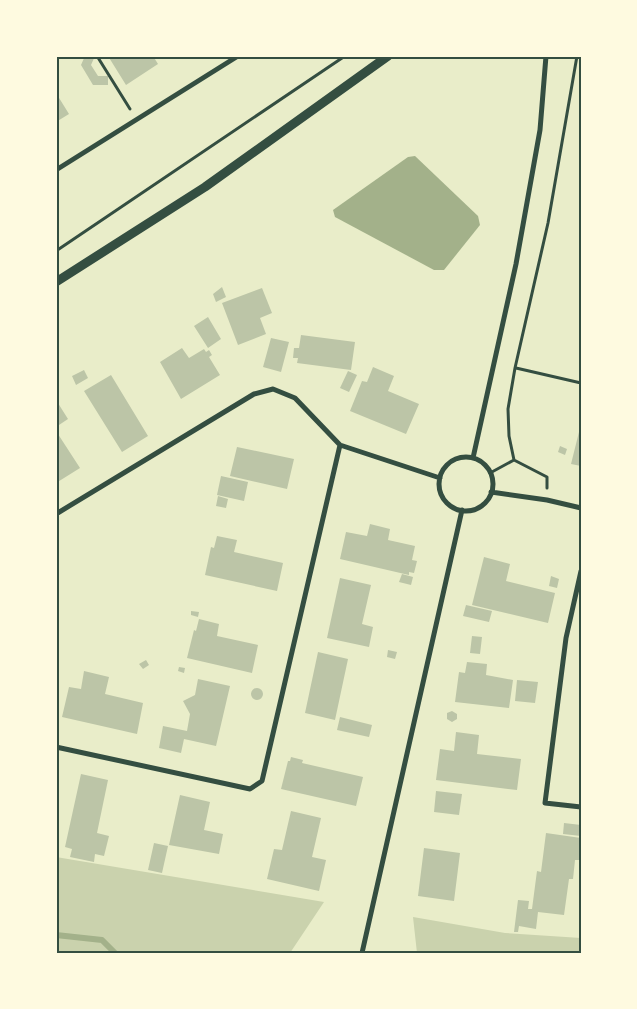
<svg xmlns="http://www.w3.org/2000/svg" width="637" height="1009" viewBox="0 0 637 1009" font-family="'Public Sans',sans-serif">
	<rect width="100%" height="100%" fill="#e9edc9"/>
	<path fill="#cad2ad" d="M56,857L324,902L290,953H56Z
		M413,917L505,933L581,938V953H417Z"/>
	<path fill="#a3b18a" d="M415,156L478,216L480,225L444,270H434L335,217L333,210L408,157Z"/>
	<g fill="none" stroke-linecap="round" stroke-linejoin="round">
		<path stroke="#a3b18a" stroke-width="6" d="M56,935L102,940L115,953"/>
	</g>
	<path fill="#bcc5a7" d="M85,56H95L91,65L98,76H108V85H93L81,65Z
		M108,56H153L158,64L126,85Z
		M56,93L69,114L56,122Z
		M222,287L226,297L216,302L213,294Z
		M262,288L272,313L260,318L266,334L238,345L222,303Z
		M208,317L221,339L208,348L194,326Z
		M301,335L355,342L351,370L297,363L298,358H293L294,348H299Z
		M271,338L289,342L281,372L263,367Z
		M182,348L189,358L204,349L206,352L209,350L212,355L209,357L220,375L181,399L160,362Z
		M373,367L394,376L388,391L419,404L406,434L350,411L362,381L367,382Z
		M84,370L88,378L76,385L72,376Z
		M348,371L357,375L349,392L340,388Z
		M111,375L148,436L122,452L84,391Z
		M56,400L68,419L56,427Z
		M580,428H581V466L571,464Z
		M56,431L80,468L56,483Z
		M560,446L567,449L565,455L558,452Z
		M237,447L294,459L287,489L230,476Z
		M221,476L248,482L244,501L217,495Z
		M218,496L228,499L226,508L216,506Z
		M370,524L390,529L388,540L415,546L412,560L417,561L414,573L409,572V575L340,559L346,532L367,536Z
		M217,536L237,540L234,552L283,563L277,591L205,575L211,547L214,548Z
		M484,557L510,564L506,581L555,593L548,623L472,605Z
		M402,574L413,577L411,585L399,582Z
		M551,576L559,579L557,588L549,586Z
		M340,578L371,585L362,624L373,627L369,647L327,638Z
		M466,605L492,611L489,622L463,616Z
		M191,611L199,612L198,617L191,615Z
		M199,619L219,624L217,636L258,645L252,673L187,658L194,630L196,631Z
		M472,636L482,637L480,654L470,653Z
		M388,650L397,652L395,659L387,657Z
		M318,652L348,659L335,720L305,713Z
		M146,660L149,665L143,669L139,664Z
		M467,662L487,664L486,675L513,680L509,708L455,702L459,672L465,673Z
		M179,667L185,668L184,673L178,671Z
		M84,671L109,677L105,694L143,703L137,734L62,717L69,687L81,689Z
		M198,679L230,686L216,746L184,739L181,753L159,748L163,726L187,731L190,714L183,701L195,695Z
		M517,680L538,682L535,703L515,701Z
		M251 694a6 6 0 1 1 12 0a6 6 0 1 1-12 0Z
		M452,711L457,714V719L452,722L447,719V713Z
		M340,717L372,725L369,737L337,730Z
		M456,732L479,735L477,754L521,759L517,790L436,780L440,749L454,751Z
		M291,757L303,760L302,763L363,777L356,806L281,789L288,761H290Z
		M81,774L108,780L97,833L109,836L104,856L95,854L94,862L70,857L72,849L65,847Z
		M436,791L462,794L459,815L434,812Z
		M180,795L210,802L204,830L223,834L219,854L169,845Z
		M291,811L321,818L312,857L326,860L319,891L267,879L274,849L282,850Z
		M564,823L581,825V836L563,834Z
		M546,833L581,838V860H575L573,879H569L564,915L538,912L536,929L519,926L518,932H514L518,900L529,901L528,909H532L537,871L541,872Z
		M154,843L168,846L162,873L148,870Z
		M424,848L460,853L454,901L418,896Z"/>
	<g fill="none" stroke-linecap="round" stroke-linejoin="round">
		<path stroke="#344e41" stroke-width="3" d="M97,56L130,109
			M56,251L345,56
			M516,368L581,383
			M490,473L514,460
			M547,488V477L514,460L509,436L508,409L515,368L548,223L577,56"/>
		<path stroke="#344e41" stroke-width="5" d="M56,170L238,56
			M439 484a27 27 0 1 1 54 0a27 27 0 1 1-54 0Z
			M473,458L516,264L540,130L546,56
			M491,492L547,500L581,508
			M56,514L254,394L273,389L295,398L340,445L440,478
			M581,571L566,638L545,803L581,807
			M56,747L250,789L262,781L340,445
			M362,953L462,510"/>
		<path stroke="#344e41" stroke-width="9" d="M56,282L205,187L388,56"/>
	</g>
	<rect width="637" height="1009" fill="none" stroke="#fefae0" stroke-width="115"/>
	<rect x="58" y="58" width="522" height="894" fill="none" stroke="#344e41" stroke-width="2"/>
</svg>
